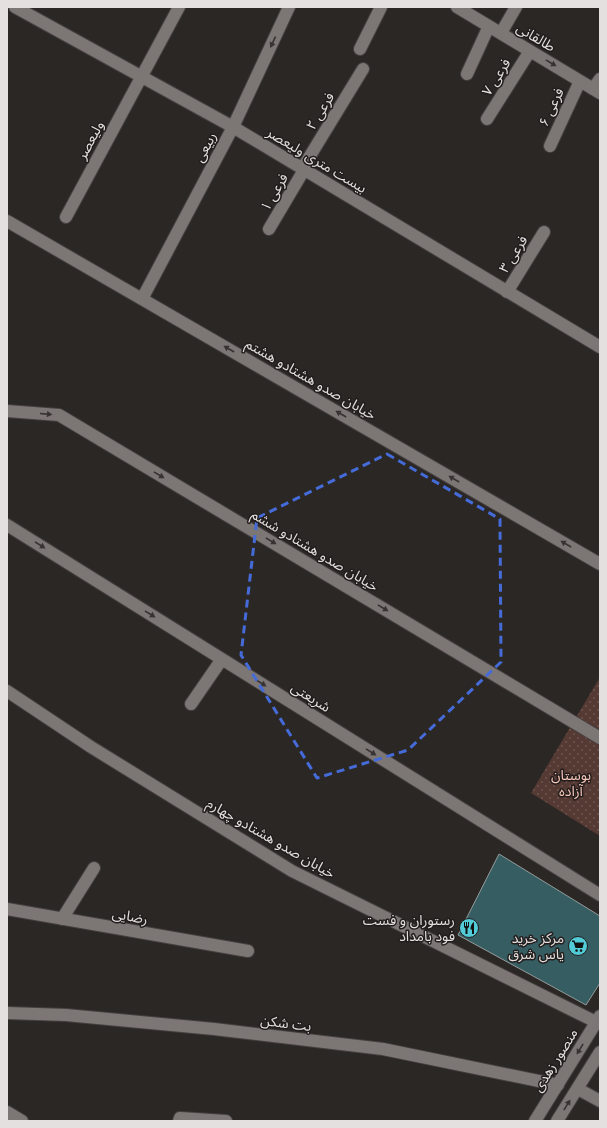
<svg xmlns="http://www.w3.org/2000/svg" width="607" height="1128" viewBox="0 0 607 1128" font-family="Montserrat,'Noto Sans Arabic',sans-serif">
	<defs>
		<pattern id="park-dots" width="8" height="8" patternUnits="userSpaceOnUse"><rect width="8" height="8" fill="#553933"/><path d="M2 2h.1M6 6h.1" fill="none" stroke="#6d5550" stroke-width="1.8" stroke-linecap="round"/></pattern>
	</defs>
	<rect width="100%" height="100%" fill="#2b2725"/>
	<path fill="url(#park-dots)" d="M600,677V836L531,793Z"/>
	<path fill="#365e62" stroke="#949b9b" d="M499,854L600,916V983L586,1005L458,935Z"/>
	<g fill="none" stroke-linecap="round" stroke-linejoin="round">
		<defs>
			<path id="street" d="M15,7L233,127L600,347
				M457,7L600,93
				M501,33L516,7
				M360,49L381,7
				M467,74L489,26
				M593,89L600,79
				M487,119L530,51
				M550,146L580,81
				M302,169L363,69
				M66,217L179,7
				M7,221L600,564
				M269,229L304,170
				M507,292L544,232
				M142,299L233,127L289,7
				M7,411L59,415L600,738
				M7,525L600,895
				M7,691L91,747L292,871L596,1022
				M191,704L222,659
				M7,909L248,951
				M62,919L94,868
				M7,1013L66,1015L214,1029L383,1049L558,1085
				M578,1089L600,1101
				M7,1112L22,1121
				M179,1121L180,1118L226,1121"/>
			<path id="secondary" d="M535,1121L600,1016
				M557,1121L600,1052"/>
		</defs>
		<use href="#street" stroke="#464140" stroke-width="14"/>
		<use href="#secondary" stroke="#464140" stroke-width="14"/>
		<use href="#street" stroke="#7c7675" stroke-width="12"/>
		<use href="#secondary" stroke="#7c7675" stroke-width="12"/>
	</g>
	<defs><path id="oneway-solid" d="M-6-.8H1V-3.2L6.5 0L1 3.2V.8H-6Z"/></defs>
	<g fill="#383332">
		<use href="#oneway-solid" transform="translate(273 42) rotate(115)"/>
		<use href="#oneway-solid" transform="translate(551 63) rotate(31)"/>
		<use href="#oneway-solid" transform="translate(229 349) rotate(-150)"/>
		<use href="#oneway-solid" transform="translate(46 414) rotate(5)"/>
		<use href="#oneway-solid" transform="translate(341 414) rotate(-150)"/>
		<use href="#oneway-solid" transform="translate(159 475) rotate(31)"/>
		<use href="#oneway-solid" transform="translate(454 479) rotate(-150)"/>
		<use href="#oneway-solid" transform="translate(271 541) rotate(31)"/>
		<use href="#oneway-solid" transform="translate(566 544) rotate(-150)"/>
		<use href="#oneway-solid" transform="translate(40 545) rotate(32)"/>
		<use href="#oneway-solid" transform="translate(383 608) rotate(31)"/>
		<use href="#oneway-solid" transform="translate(150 614) rotate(32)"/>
		<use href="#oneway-solid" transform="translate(261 683) rotate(32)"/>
		<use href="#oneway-solid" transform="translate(371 752) rotate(32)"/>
		<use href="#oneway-solid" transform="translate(580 1049) rotate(121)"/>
		<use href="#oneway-solid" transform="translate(567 1105) rotate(-58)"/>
	</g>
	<path fill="none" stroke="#456bd9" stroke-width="3" stroke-dasharray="8 5" stroke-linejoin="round" d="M387,454L500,519L501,662L408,750L317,778L241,655L257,518Z"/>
	<defs>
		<symbol id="restaurant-disc" viewBox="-11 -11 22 22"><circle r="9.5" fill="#52cbd8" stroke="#221d1c"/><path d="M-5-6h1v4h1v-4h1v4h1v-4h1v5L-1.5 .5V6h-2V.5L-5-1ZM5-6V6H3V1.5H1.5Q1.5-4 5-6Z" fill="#111"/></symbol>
		<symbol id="supermarket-disc" viewBox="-11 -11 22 22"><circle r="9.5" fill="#52cbd8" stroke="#221d1c"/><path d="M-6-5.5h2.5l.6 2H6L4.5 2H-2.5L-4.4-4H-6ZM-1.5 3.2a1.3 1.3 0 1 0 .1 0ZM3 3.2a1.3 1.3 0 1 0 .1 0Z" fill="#111"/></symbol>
	</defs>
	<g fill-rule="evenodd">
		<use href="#restaurant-disc" x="458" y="917" width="22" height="22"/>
		<use href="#supermarket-disc" x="567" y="935" width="22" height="22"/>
	</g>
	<g text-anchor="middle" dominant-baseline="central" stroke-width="3" stroke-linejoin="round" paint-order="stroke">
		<g font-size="14" fill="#e3e0df" stroke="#221d1c">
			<text transform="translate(536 37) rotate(31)">طالقانی</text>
			<text transform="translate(496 77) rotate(-58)">فرعی ۷</text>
			<text transform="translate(551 107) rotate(-65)">فرعی ۶</text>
			<text transform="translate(320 111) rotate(-59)">فرعی ۲</text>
			<text transform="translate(90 140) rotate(-62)">ولیعصر</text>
			<text transform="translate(205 147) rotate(-62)">ربیعی</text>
			<text transform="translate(317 160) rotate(31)">بیست متری ولیعصر</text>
			<text transform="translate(274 192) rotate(-60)">فرعی ۱</text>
			<text transform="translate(513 254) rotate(-58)">فرعی ۳</text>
			<text transform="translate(311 379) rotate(30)">خیابان صدو هشتادو هشتم</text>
			<text transform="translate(315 550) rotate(31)">خیابان صدو هشتادو ششم</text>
			<text transform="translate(311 697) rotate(32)">شریعتی</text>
			<text transform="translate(271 838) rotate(30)">خیابان صدو هشتادو چهارم</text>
			<text transform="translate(130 916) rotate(10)">رضایی</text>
			<text transform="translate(286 1023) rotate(7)">بت شکن</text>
			<text transform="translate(555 1060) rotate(-58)">منصور زهدی</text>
		</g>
		<g font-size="14" fill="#f9c6ba" stroke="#221d1c">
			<text x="571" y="775">بوستان<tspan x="571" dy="16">آزاده</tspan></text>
		</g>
		<g font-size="14" fill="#e3e0df" stroke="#221d1c" text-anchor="end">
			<text x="455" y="920">رستوران و فست<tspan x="455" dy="16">فود بامداد</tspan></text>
			<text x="564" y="938">مرکز خرید<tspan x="564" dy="16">یاس شرق</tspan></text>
		</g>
	</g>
	<rect width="607" height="1128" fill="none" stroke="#e3e0df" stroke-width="16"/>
</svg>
